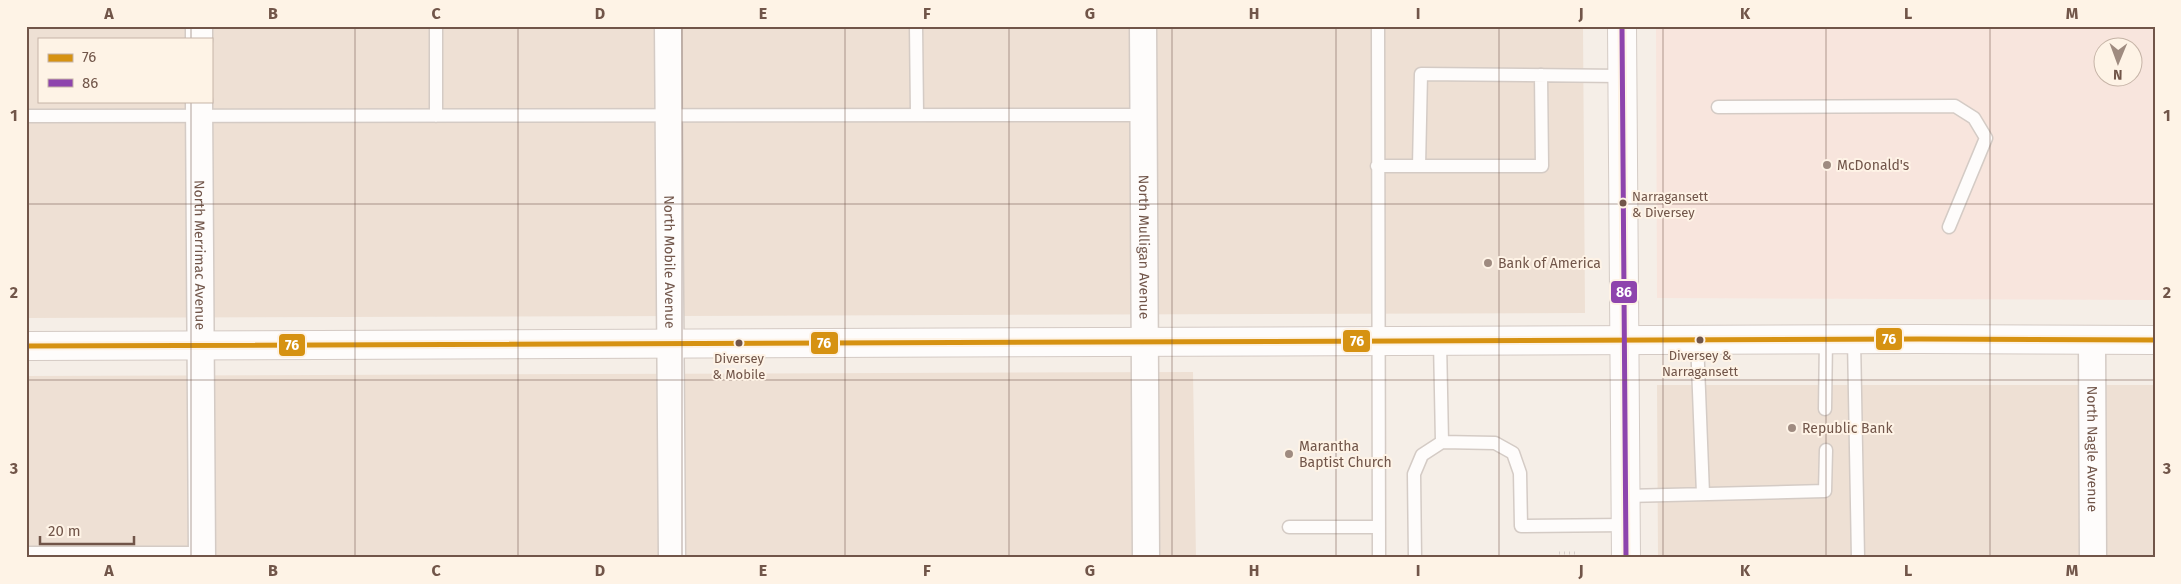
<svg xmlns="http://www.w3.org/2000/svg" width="2181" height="584" viewBox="0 0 2181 584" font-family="'Fira Sans',sans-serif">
	<rect width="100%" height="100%" fill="#f5eee7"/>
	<path fill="#eee0d4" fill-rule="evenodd" d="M26,26H1583L1585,313L26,318ZM39,39H211V101H39Z
		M1193,372L1196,558H26V376Z
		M1657,385H2155V558H1658Z"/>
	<path fill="#f8e5dd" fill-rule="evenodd" d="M1656,26H2155V300L1657,298ZM2104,48H2134V78H2104Z"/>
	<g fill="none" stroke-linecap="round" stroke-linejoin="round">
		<defs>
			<path id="service" d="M436,26V116
				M916,26L917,115
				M1378,26L1379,558
				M1718,107L1955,106L1974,118L1986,138L1949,227
				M26,116L1144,115
				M1377,166H1419L1421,74L1622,76
				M1419,166H1542L1541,75
				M1854,339L1858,558
				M1697,340L1703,494
				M1440,341L1442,442
				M1825,409L1826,339
				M1626,496L1825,491L1826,450
				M1289,527H1379
				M26,553H202
				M1415,558L1414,474L1422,455L1442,442L1495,443L1513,453L1520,473L1521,526L1626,525"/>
			<g id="minor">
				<path d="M199,26V39"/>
				<path id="s1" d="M668,26L672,558"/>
				<path id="s2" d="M1143,26L1146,558"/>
				<path id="s3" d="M199,101L202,558"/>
				<path id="s4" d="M2092,340L2093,558"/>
			</g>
			<path id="tertiary" d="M1622,26L1626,558"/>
			<path id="secondary" d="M26,346L1919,339L2155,340"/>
		</defs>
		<use href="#service" stroke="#d4cbc5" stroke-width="15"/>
		<use href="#minor" stroke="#d4cbc5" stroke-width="29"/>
		<use href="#tertiary" stroke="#d4cbc5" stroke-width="30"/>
		<use href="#secondary" stroke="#d4cac4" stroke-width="30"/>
		<path stroke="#d6cdc9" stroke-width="3" stroke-dasharray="1 4" stroke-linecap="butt" d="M1559,558V553H1579"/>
		<use href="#service" stroke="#fefcfb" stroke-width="12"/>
		<use href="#minor" stroke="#fefcfb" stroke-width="26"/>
		<use href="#tertiary" stroke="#fefcfb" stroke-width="28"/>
		<use href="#secondary" stroke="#fefcfb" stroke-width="28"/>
		<defs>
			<path id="bus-1" d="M26,346L1919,339L2155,340"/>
			<path id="bus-2" d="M1622,26L1626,558"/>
		</defs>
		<use href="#bus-1" stroke="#fef3e6" stroke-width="9"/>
		<use href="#bus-2" stroke="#fef3e6" stroke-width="9"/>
		<use href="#bus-1" stroke="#d69212" stroke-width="5"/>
		<use href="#bus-2" stroke="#8e44ad" stroke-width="5"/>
	</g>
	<path fill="none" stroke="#715549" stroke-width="1" stroke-opacity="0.55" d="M191,26V39M355,26V558M518,26V558M682,26V558M845,26V558M1009,26V558M1172,26V558M1336,26V558M1499,26V558M1663,26V558M1826,26V558M1990,26V558M191,101V558M26,204H2155M26,380H2155"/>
	<g fill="#9f8b80" stroke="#fef3e6" stroke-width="2">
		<circle cx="1827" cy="165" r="5"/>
		<circle cx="1488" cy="263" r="5"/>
		<circle cx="1792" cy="428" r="5"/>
		<circle cx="1289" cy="454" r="5"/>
	</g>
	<g fill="#715549" stroke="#fef3e6" stroke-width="2">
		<circle cx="1623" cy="203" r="4.5"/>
		<circle cx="1700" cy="340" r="4.5"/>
		<circle cx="739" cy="343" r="4.5"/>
	</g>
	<g text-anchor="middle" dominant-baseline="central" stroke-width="4" stroke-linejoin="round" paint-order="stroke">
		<g font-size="13" fill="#715549" stroke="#fef3e6">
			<text x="1632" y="196" text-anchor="start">Narragansett<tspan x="1632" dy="16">&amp; Diversey</tspan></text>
			<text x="1700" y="355">Diversey &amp;<tspan x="1700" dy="16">Narragansett</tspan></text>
			<text x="739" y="358">Diversey<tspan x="739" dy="16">&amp; Mobile</tspan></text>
		</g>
		<g font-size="14" fill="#715549" stroke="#fef3e6" text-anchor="start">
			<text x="1837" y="165">McDonald's</text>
			<text x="1498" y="263">Bank of America</text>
			<text x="1802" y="428">Republic Bank</text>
			<text x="1299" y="446">Marantha<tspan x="1299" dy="16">Baptist Church</tspan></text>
		</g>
		<g font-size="14" fill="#715549" stroke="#fef3e6">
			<text stroke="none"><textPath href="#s2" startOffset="221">North Mulligan Avenue</textPath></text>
			<text stroke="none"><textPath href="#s3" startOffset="154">North Merrimac Avenue</textPath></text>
			<text stroke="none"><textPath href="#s1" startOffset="236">North Mobile Avenue</textPath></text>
			<text stroke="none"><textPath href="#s4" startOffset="109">North Nagle Avenue</textPath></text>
		</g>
	</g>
	<g stroke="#fef3e6" stroke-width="2">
		<rect x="1610" y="280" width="28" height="24" rx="5" fill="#8e44ad"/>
		<rect x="1875" y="327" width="28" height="24" rx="5" fill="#d69212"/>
		<rect x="1342" y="329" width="29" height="24" rx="5" fill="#d69212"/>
		<rect x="810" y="331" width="29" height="24" rx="5" fill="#d69212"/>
		<rect x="278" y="333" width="28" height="24" rx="5" fill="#d69212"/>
	</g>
	<g font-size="14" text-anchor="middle" font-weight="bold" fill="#fff">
		<text x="1624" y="297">86</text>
		<text x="1889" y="344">76</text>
		<text x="1357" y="346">76</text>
		<text x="824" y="348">76</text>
		<text x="292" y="350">76</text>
	</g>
	<rect width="2181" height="584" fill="none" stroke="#fef3e6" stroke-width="55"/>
	<rect x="38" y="38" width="175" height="65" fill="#fef3e6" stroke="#c6b4a7"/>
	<rect x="48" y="54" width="25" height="8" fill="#d69212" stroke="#c6b4a7"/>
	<text x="82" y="62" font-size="15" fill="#715549">76</text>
	<rect x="48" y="79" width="25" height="8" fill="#8e44ad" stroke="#c6b4a7"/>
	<text x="82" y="88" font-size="15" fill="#715549">86</text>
	<g transform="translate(2118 62) rotate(181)"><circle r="24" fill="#fef3e6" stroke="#c6b4a7"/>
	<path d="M0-4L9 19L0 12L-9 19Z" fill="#9f8b80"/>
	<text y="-8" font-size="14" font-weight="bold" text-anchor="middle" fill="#715549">N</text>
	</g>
	<path d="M40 536v8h94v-8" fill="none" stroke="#715549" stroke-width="2.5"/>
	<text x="48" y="536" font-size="15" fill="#715549" stroke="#fef3e6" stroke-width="4" paint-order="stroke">20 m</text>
	<rect x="28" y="28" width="2126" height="528" fill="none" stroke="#715549" stroke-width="2"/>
	<g font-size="16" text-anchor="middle" font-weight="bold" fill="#715549">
		<text x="109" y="19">A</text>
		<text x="273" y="19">B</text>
		<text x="436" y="19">C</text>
		<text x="600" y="19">D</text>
		<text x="763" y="19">E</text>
		<text x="927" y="19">F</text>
		<text x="1090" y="19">G</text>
		<text x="1254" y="19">H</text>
		<text x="1418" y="19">I</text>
		<text x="1581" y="19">J</text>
		<text x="1745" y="19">K</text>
		<text x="1908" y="19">L</text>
		<text x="2072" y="19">M</text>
		<text x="14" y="121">1</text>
		<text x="2167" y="121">1</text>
		<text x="14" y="298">2</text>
		<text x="2167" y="298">2</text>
		<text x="14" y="474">3</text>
		<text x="2167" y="474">3</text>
		<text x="109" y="576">A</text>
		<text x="273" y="576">B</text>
		<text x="436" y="576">C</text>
		<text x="600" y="576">D</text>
		<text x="763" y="576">E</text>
		<text x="927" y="576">F</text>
		<text x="1090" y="576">G</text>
		<text x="1254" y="576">H</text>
		<text x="1418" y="576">I</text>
		<text x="1581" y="576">J</text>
		<text x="1745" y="576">K</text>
		<text x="1908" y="576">L</text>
		<text x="2072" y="576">M</text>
	</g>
</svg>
